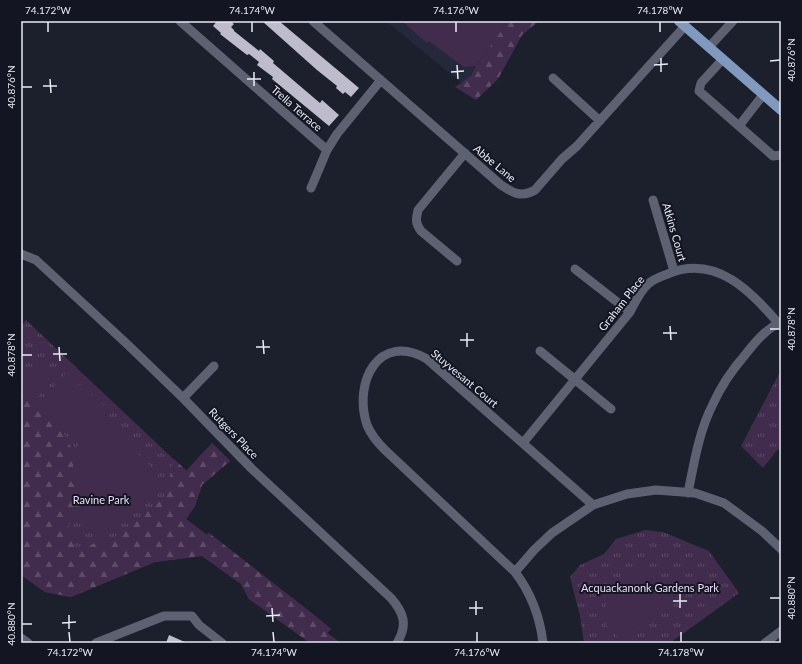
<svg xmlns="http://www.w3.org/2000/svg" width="802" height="664" viewBox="0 0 802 664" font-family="Lato,sans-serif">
	<defs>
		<pattern id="grass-tufts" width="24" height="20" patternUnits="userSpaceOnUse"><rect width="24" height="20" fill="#422c4d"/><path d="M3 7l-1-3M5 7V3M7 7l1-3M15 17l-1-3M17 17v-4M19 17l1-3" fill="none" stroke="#5d4b67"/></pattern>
		<pattern id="forest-firs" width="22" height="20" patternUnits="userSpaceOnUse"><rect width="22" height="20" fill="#422c4d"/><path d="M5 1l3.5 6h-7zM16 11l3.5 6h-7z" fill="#5d4b67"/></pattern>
	</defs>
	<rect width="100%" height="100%" fill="#1c1f2c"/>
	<path fill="#25283b" d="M386,21H525L470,90Z"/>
	<path fill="url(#grass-tufts)" d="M26,320L186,471L212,443L230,461L202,485L195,506L186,519L207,535L209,533L314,615L331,629L327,633L341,643H310L249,599L241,584L202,556L155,562L71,597L45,592L21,575V326Z
		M781,370V451L778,449L763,468L741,446Z
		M645,530L663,532L709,551L739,593L670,643H584L580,616L570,577L580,565L604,554L616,539Z"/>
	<path fill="url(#forest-firs)" d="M508,21H539L522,35L498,79L476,100L455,87L471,76L476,66Z
		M21,391L59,424L74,453L73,475L76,498L68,529L75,547L90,545L118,535L165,497L174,459L187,471L212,443L230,461L202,485L195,506L186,519L207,535L209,533L314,615L331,629L327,633L341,643H310L249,599L241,584L202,556L155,562L71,597L45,592L21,575Z"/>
	<path fill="#422c4d" d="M402,21H508L476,66L464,67L429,41L427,43Z
		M39,367L54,379L33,402L21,391V387Z
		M66,373L109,410L102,418L158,474L159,486L104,536L91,525L76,498L73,475L74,453L80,442L37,406Z
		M639,566L674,600L620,639L606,625C606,618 605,610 606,603C608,585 623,573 639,566Z"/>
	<path fill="#bebbcd" d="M217,21H230L234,24L231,27L234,30V31L259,51L260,49L274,61L273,63L320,103L322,100L339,115L329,126L272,79L273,77L257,65L259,62L249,54L247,55L220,34L221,33L213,26Z
		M262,21H279L359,88L351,97L345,92L343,94L336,88L337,86L317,70Z
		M169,635L187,643H166Z"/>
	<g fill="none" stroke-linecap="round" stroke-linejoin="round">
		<path stroke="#5e6171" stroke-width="9" d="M180,21L327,150
			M313,21L501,185C513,193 521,198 535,190L562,159L577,146L685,26
			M709,47L733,21
			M723,59L701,83L699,91L773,156L781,155
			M553,78L600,121
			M739,126L763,95
			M311,188L327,150L337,134L381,80
			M653,200L674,271
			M21,254L36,260L127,344L183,398L252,469L391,598C404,613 408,625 397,643
			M457,261L421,231C415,223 416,219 418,210L465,153
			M575,269L630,312
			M540,351L611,409
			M183,398L214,366
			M523,443L630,312C635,302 640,291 648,284C654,278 663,276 670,273C716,255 751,291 778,323
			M688,493C694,463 699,431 713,404C721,386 732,370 745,355C755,342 766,329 781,322
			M515,572L534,550L552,533L593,505L627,494L656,490L695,493L724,503L762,531L781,549
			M21,638L28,643
			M96,643L164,616H192L199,625L222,643
			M543,643C540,617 531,593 515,572L385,450C378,443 371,435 367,425C353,383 378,331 427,359L593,505
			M765,643L781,631"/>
		<path stroke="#8199bf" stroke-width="10" d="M679,21L781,110"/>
	</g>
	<path fill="none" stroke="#e8eaf4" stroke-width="1.5" d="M48,22V32M252,22V32M456,22V32M660,22V32M661,58V72M770,61L780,60M457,65L458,79M654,65L668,64M254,72V86M451,72L464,71M50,79L51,93M247,79H261M43,86H57M22,87H32M670,326L671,340M770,329H780M467,333V347M663,333H677M263,340L264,354M460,340H474M59,347L60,361M256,347H270M53,354H67M22,355H32M680,594V608M770,598H780M476,601V615M673,601H687M272,608L273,622M469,608H483M69,615V629M266,616L280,615M62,623L76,622M22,624H32M69,632L70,642M273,632L274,642M477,632V642M681,632V642"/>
	<g text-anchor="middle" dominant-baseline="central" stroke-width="4" stroke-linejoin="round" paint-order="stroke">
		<g font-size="11" fill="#e8eaf4" stroke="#131622">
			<text transform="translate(297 108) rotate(41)">Trella Terrace</text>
			<text transform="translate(495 163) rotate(40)">Abbe Lane</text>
			<text transform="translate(675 232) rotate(74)">Atkins Court</text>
			<text transform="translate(621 303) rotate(-52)">Graham Place</text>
			<text transform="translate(465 378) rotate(40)">Stuyvesant Court</text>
			<text transform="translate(234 433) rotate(46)">Rutgers Place</text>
		</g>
		<g font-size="11" fill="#eddbf8" stroke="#131622">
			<text x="101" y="499">Ravine Park</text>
			<text x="650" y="587">Acquackanonk Gardens Park</text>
		</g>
	</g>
	<rect width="802" height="664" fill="none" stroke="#131622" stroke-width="44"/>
	<rect x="22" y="22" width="758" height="620" fill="none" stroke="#e8eaf4" stroke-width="1.5"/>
	<g font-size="10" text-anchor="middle" fill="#e8eaf4">
		<text x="48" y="14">74.172°W</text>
		<text x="252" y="14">74.174°W</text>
		<text x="456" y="14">74.176°W</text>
		<text x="660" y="14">74.178°W</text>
		<text transform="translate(791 60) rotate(-90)" y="4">40.876°N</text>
		<text transform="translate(11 87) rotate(-90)" y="4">40.876°N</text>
		<text transform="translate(791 329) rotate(-90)" y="4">40.878°N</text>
		<text transform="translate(11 355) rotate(-90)" y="4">40.878°N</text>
		<text transform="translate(791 598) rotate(-90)" y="4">40.880°N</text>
		<text transform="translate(11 624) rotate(-90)" y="4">40.880°N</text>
		<text x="70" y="656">74.172°W</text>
		<text x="274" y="656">74.174°W</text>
		<text x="477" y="656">74.176°W</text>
		<text x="681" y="656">74.178°W</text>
	</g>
</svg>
